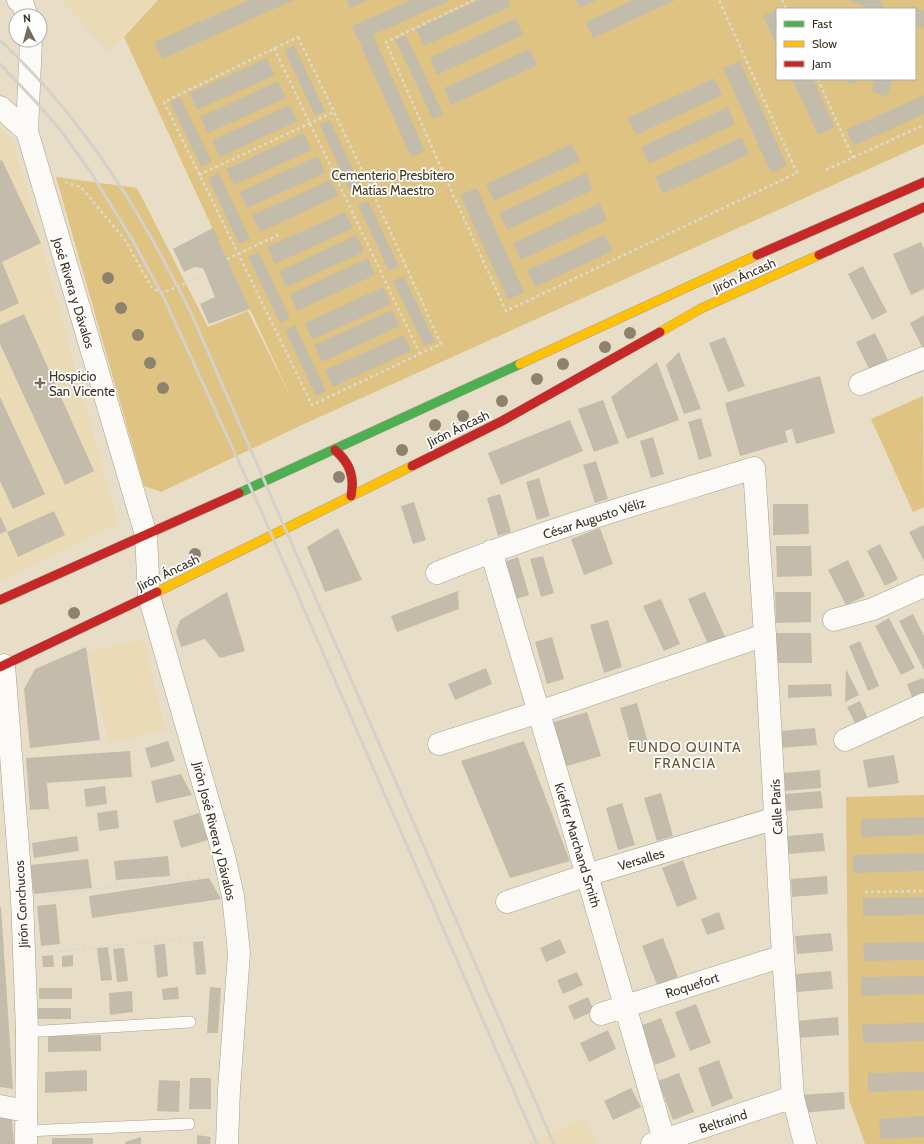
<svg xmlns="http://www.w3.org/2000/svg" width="924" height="1144" viewBox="0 0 924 1144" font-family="Cabin,sans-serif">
	<rect width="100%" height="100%" fill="#e8ddc7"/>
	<path fill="#ebdab6" d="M61,0H158L109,52Z
		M0,128L13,141L118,524L0,581Z
		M144,639L165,730L109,743L87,652Z
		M585,1118L596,1144H527Z"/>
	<path fill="#dfc382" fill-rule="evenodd" d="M158,0H924V144L304,424L161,492L144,486L56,177L137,188L208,327L248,311L293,402L124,37ZM777,9H915V79H777Z
		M923,396L924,507L913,512L871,419Z
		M924,795V1144H865L849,1100L846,797Z"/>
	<path fill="#c4bcaa" d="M249,0H294L162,59L154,42Z
		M347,0H368L350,8Z
		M411,0H451L373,35L425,151L411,157L352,26Z
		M479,0H508L511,6L424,46L416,29Z
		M576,0H597L579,8Z
		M633,0H676L593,38L586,22Z
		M848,0H880L884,8L883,9H865L866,7Z
		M914,7L924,11V29L915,25V9H910Z
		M777,9V46L763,16Z
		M516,18L523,35L437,75L430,58Z
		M406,35L443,114L433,119L395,40Z
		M294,45L325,111L315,116L284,50Z
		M530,49L538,65L451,105L444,88Z
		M267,58L275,75L197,110L189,93Z
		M740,61L787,165L771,173L723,68Z
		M714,78L722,95L636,135L628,118Z
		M792,79H813L835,127L818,135Z
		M839,79H857L855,85Z
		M875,79H893L887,97L871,91Z
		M278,81L286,98L208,133L200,117Z
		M924,95V114L854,146L846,130Z
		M180,97L212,162L201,167L170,102Z
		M290,105L298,121L220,157L212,140Z
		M728,107L735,124L649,164L641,147Z
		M330,120L361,186L350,191L320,125Z
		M304,133L312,150L234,185L226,169Z
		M742,137L749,154L663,194L655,177Z
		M572,144L580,161L494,201L486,184Z
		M318,156L325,173L247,208L239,192Z
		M2,160L41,243L2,262L19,303L0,312V161Z
		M219,173L250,239L239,244L208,178Z
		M586,173L593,190L507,230L499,213Z
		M331,180L338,196L260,232L252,215Z
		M477,188L524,292L508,300L460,195Z
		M368,201L399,266L389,271L358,205Z
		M600,203L607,220L521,260L513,243Z
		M345,212L353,228L275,264L267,247Z
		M213,228L250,309L209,324L200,304L215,297L204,270L202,268L194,267L184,272L173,249Z
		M357,235L364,252L286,287L279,271Z
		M605,235L613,251L535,287L527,270Z
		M921,242L924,249V289L911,295L893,254Z
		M259,252L290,318L280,323L248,257Z
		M368,258L375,275L297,311L290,294Z
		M863,266L887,312L872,320L848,274Z
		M404,276L435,342L424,346L393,281Z
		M383,287L391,304L312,340L305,323Z
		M392,310L400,326L322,362L314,345Z
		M24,314L94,471L65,485L0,344V325Z
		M924,315V351L910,323Z
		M295,325L326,391L316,396L285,330Z
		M875,333L888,360L869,369L856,342Z
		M404,335L411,351L333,387L325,370Z
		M725,337L745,386L728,392L709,343Z
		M679,352L701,409L684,414L666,365Z
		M657,362L679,420L627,439L611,397Z
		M820,376L835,433L796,444L792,429L785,431L788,442L740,456L725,403Z
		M0,397L45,494L13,509L0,481Z
		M603,400L619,443L594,452L578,409Z
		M701,418L712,456L699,460L688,422Z
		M570,420L583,451L501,485L488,453Z
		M653,437L664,474L651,478L640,441Z
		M596,461L608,499L595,503L583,465Z
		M539,478L550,516L537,520L526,482Z
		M500,494L511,532L498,536L487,498Z
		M414,502L426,540L413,544L401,506Z
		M773,504H808L809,534L773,535Z
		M54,511L65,535L18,557L7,532Z
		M0,516L7,531L0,534Z
		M924,525V561L909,532Z
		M338,528L362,580L325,592L307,547Z
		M600,528L613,564L584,575L571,539Z
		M880,544L898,579L885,586L867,551Z
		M776,546H811L812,576L777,577Z
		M543,556L554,593L541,597L530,559Z
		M518,557L529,595L516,599L504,562Z
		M848,560L865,596L846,605L828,570Z
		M458,591L459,609L397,632L391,616Z
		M227,592L245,651L220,658L205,639L181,647L176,631L180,620Z
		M705,592L725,637L708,644L688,599Z
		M775,592H811V622L776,623Z
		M661,599L680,644L664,651L643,606Z
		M913,614L924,636V670L899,621Z
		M889,618L915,668L901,675L875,626Z
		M608,620L622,667L604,673L590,625Z
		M775,633H811L812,663H776Z
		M552,637L564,679L547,684L535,642Z
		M860,641L879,686L868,691L849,646Z
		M86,647L100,740L30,748L24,689L35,669Z
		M486,668L492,684L455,700L448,684Z
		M846,669L859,695L845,702Z
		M923,678L924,681V698L914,702L907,684Z
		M831,684L832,696L788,698V685Z
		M860,701L868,719L856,725L847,707Z
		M637,703L649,746L632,751L620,708Z
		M587,712L601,756L564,767L551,723Z
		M815,728L817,745L780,748L779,731Z
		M168,741L175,761L151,768L145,748Z
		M524,741L570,861L510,878L461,761Z
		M130,751L132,777L47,783L49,809L30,810L26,758Z
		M894,755L899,783L868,788L863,760Z
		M820,770L821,788L785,791L784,773Z
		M181,774L192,795L156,803L151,781Z
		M105,786L107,804L86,807L84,789Z
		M821,791L823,808L787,811L785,794Z
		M661,793L673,836L657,841L644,798Z
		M622,803L635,845L618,850L606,808Z
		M117,810L119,828L99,831L97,813Z
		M199,813L208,840L181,848L173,821Z
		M924,817V835L861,837V819Z
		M823,833L825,851L788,854L787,836Z
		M77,836L79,851L34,858L32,843Z
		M924,853V871L853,873V855Z
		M168,856L170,876L116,880L114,861Z
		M88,859L92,888L34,894L30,865Z
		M683,860L697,899L677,907L662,868Z
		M827,876L828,894L792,897L791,879Z
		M209,878L221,899L92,918L89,896Z
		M924,897V915L863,916V898Z
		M56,904L60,944L41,946L37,906Z
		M0,907H1L13,1089L0,1087Z
		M719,912L725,929L707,935L701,919Z
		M831,933L833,951L797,954L795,936Z
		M663,938L678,977L657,985L642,946Z
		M560,939L566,953L546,962L540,948Z
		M203,941L206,974L196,975L193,942Z
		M924,942V960L864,961L863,943Z
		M165,944L168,976L157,978L154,945Z
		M108,947L112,980L101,981L97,948Z
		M124,948L128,981L117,982L113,949Z
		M53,955L54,967H43L42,956Z
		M73,955V966L62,967V956Z
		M831,971L833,989L797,992L795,974Z
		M577,972L583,985L563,994L557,980Z
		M924,976V994L861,996V977Z
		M178,987L179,999L163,1000L162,989Z
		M210,987L221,988L218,1033H207Z
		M39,988H72V999H39Z
		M132,991L133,1012L110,1015L109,993Z
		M588,997L594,1011L574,1020L568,1006Z
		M696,1004L711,1043L690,1051L675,1012Z
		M38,1008H71V1019H38Z
		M838,1017L839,1035L797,1038L796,1021Z
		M661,1018L676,1057L655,1065L640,1026Z
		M924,1023V1041L863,1043L862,1024Z
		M608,1030L616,1049L589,1062L580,1043Z
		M101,1035V1051L48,1052V1036Z
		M719,1060L733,1098L712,1107L698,1068Z
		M87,1070V1091L45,1093V1072Z
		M924,1072V1090L868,1092V1073Z
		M679,1073L694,1112L673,1120L658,1081Z
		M190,1078H211V1109H189Z
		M159,1080L180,1081L179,1112L157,1111Z
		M631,1088L641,1107L613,1120L604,1101Z
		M844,1092L845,1109L803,1113L801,1095Z
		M924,1116V1137L881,1139L879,1119Z
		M0,1117L12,1119L14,1144H0Z
		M197,1135L211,1137L210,1144H197Z
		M141,1137V1144H125V1142Z
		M52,1138H93V1144H52Z"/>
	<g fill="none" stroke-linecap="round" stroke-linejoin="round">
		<defs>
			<path id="lane" d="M27,1031H44L190,1022
				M25,1131L189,1124"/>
			<path id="street" d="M18,0L23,5L27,16
				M31,40L27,131L146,535L149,596L223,852L233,896L239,953L229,1090L227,1144
				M0,107L27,131
				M860,384L924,358
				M491,551L587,875L664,1140
				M437,573C540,531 647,501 754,468L765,635L783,956L793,1097L805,1144
				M834,620L873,609L924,586
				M4,665L22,898L27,1031L26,1144
				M845,740L924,704
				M439,744L539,712L765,635
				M507,902L587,875L776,818
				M601,1014L783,956
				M0,1106L26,1111
				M652,1144L793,1097"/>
			<path id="fast" d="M239,493L520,364"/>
			<path id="slow" d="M660,332L700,309L819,255
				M520,364L757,255
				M157,592L412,466"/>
			<path id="jam" d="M757,255L924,182
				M819,255L924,207
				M335,450C350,463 355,477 351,496
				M412,466L502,421L660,332
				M0,600L239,493
				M0,667L157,592"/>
		</defs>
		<use href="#lane" stroke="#a79f8e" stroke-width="12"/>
		<use href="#street" stroke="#a79f8e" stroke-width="23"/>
		<use href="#fast" stroke="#a79f8e" stroke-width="10"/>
		<use href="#slow" stroke="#a79f8e" stroke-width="10"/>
		<use href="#jam" stroke="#a79f8e" stroke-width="10"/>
		<path stroke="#ddd9d2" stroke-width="2.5" stroke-dasharray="3 3" stroke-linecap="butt" d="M474,0L386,42L437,159L506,311L797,173L719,0
			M782,0L786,9
			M298,37L372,191L441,344L312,405L164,102Z
			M274,48L420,354
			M818,79L853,158
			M826,170L924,125
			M199,175L334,112
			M65,182L81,187L125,240L152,288L163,293L206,274
			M227,259L278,235
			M865,892L924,891
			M43,895L205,877
			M47,952L210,937"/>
		<use href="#lane" stroke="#fcfaf7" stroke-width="11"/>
		<use href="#street" stroke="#fcfaf7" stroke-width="22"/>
		<use href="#fast" stroke="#4caf50" stroke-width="9"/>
		<use href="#slow" stroke="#ffc107" stroke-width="9"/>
		<use href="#jam" stroke="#c62828" stroke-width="9"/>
		<path stroke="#d4d0ca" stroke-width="3" d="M0,40C30,69 58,99 83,133C126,189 160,251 191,313L554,1144
			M0,64L37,103L61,131L90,171L133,241L164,298L259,506L537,1144"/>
	</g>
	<g fill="#8d826c">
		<circle cx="108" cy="278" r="6"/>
		<circle cx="121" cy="308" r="6"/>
		<circle cx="630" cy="333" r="6"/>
		<circle cx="138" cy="335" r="6"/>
		<circle cx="605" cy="347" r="6"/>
		<circle cx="150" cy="363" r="6"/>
		<circle cx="563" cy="364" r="6"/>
		<circle cx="537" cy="379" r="6"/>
		<circle cx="163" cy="388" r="6"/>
		<circle cx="502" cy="401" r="6"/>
		<circle cx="463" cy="416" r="6"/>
		<circle cx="435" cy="425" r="6"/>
		<circle cx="402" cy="450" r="6"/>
		<circle cx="339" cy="477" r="6"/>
		<circle cx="195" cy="554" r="6"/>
		<circle cx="74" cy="613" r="6"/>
	</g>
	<path fill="#766d5c" stroke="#fff" stroke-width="1.5" d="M38 377h4v4h4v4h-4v4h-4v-4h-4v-4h4z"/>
	<g text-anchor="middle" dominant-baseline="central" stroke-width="3.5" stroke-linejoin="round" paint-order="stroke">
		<g font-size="13" fill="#423821" stroke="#fff">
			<text x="393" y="175">Cementerio Presbítero<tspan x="393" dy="15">Matías Maestro</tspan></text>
		</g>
		<g font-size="13" fill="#393122" stroke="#fff">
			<text transform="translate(744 275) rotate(-24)">Jirón Áncash</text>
			<text transform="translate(74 293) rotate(73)">José Rivera y Dávalos</text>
			<text transform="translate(458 428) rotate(-26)">Jirón Áncash</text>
			<text transform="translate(594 518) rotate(-18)">César Augusto Véliz</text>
			<text transform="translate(168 572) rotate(-26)">Jirón Áncash</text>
			<text transform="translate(776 807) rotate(-93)">Calle París</text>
			<text transform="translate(215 831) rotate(76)">Jirón José Rivera y Dávalos</text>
			<text transform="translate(578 845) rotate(73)">Kieffer Marchand Smith</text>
			<text transform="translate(641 859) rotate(-17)">Versalles</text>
			<text transform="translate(21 904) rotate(-93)">Jirón Conchucos</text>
			<text transform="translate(692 985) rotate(-18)">Roquefort</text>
			<text transform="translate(723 1121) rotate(-18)">Beltraind</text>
		</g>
		<g font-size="13" fill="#393122" stroke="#fff" text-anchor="start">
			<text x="49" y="376">Hospicio<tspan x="49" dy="15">San Vicente</tspan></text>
		</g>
		<g font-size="14" letter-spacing="1" fill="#655531" stroke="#fff">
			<text x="685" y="747">FUNDO QUINTA<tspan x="685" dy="16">FRANCIA</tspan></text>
		</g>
	</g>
	<rect x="776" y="8" width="140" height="72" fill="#ffffff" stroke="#b0ada7"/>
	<rect x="784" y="21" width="20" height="6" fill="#4caf50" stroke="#b0ada7"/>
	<text x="812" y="28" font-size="12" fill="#393122">Fast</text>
	<rect x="784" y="41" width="20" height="6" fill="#ffc107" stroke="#b0ada7"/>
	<text x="812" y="48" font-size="12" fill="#393122">Slow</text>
	<rect x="784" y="61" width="20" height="6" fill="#c62828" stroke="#b0ada7"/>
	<text x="812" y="68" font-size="12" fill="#393122">Jam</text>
	<g transform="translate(28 28) rotate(354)"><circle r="19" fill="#ffffff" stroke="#b0ada7"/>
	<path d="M0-3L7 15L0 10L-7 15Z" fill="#766d5c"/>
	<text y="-6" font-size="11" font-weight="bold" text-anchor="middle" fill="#393122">N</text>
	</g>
</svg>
